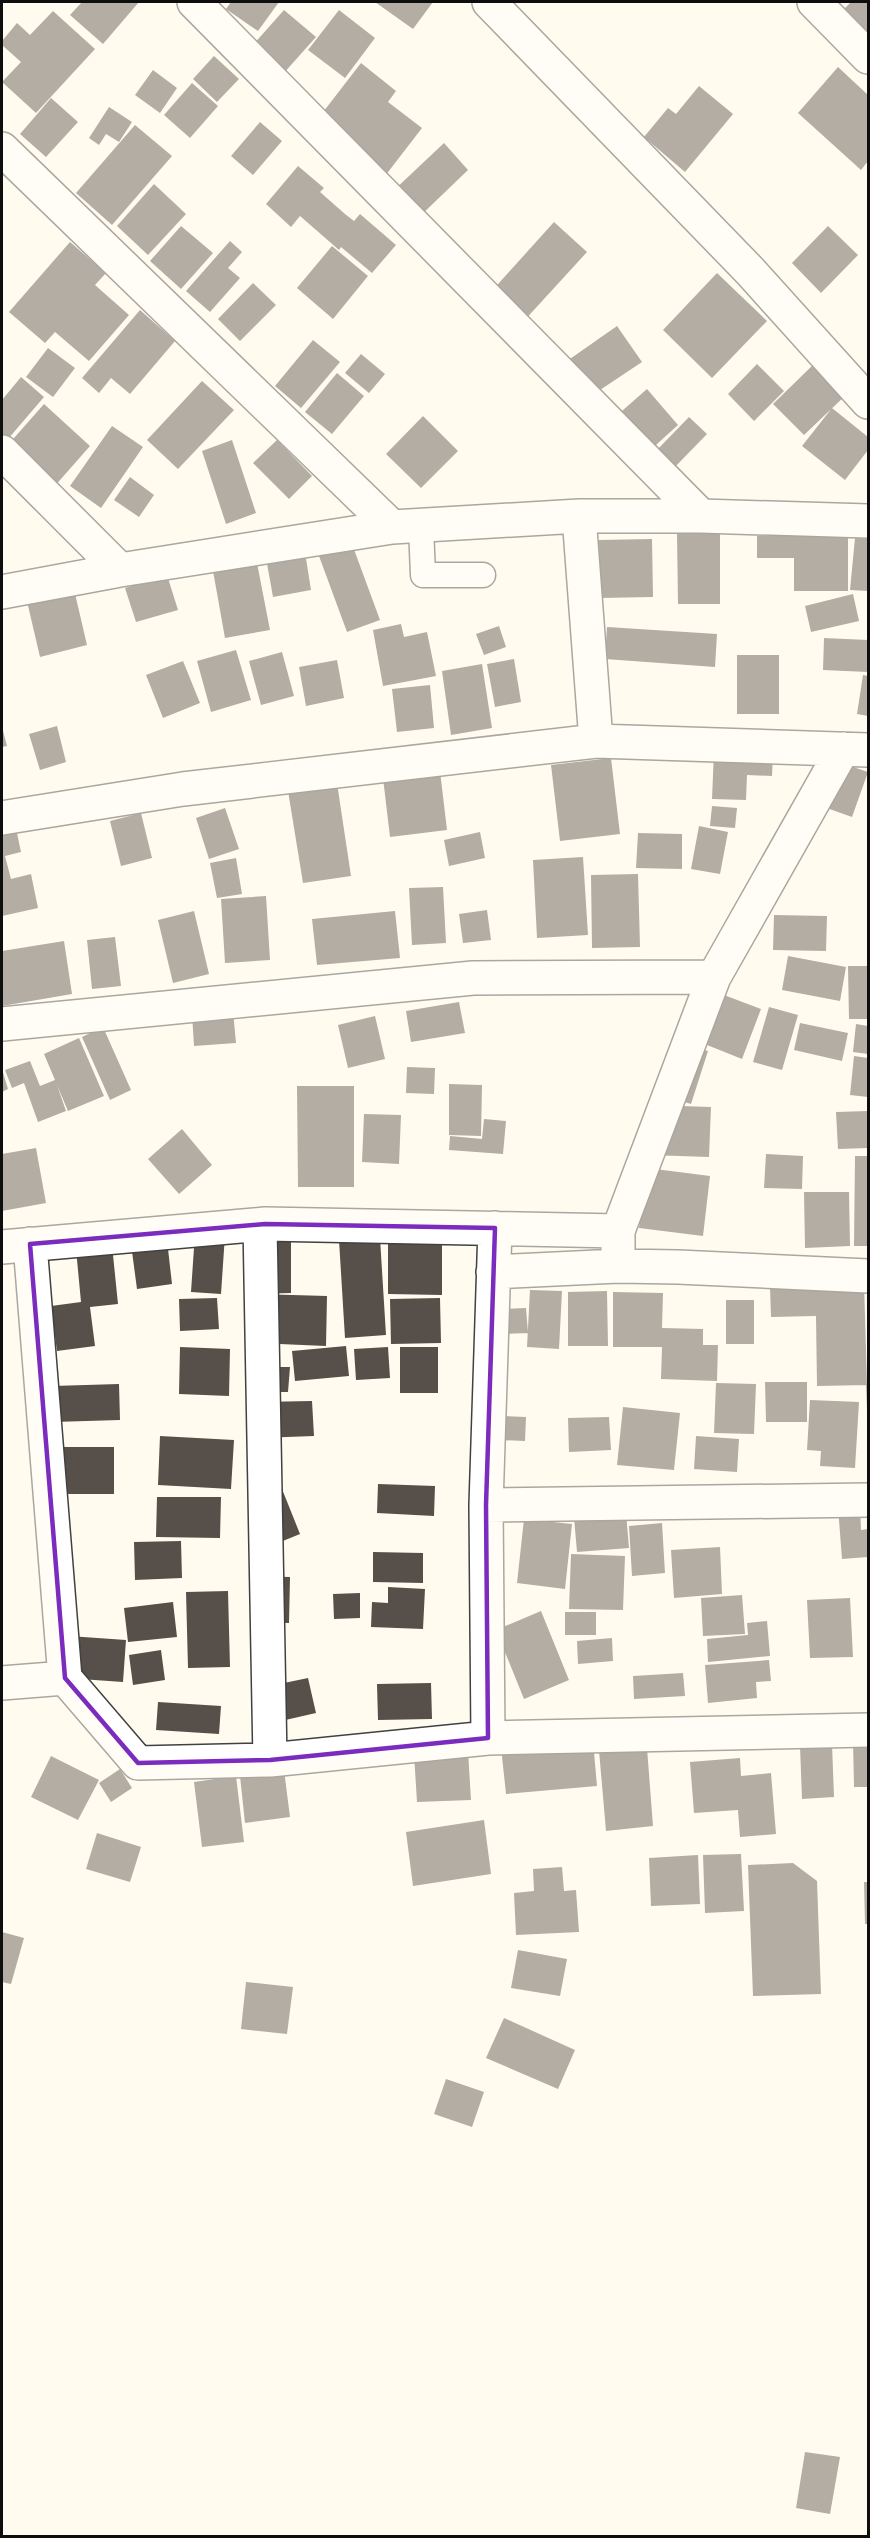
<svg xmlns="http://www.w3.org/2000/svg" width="870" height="2538" viewBox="0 0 870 2538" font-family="'Noto Serif',serif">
	<rect width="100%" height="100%" fill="#fffcef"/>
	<path fill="#574f4a" d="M82,2H139L103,44L70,15Z
		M231,2H279L258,31L226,9Z
		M375,2H433L413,29Z
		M851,2H868V42L838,15Z
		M284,10L316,37L283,74L251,47Z
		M339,10L375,38L345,78L308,50Z
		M53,11L95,49L36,113L2,82L21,62L2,45V41L17,23L30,35Z
		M214,56L239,79L217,102L193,79Z
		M361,63L396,91L388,102L422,128L385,176L320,116Z
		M838,67L868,95V161L861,170L798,113Z
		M153,70L177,88L160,113L135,95Z
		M192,83L218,106L190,138L164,115Z
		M699,86L733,114L685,172L644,137L668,108L676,114Z
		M51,98L78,122L46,157L20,134Z
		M109,107L132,122L119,142L106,134L99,145L89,138Z
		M260,122L282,141L253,175L231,156Z
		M135,125L172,156L112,225L76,193Z
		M444,143L468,170L416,220L391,193Z
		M298,166L324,188L320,192L345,214L354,221L360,214L396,245L372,273L341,247L339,250L300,216L291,227L266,204Z
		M154,184L186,214L148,255L117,226Z
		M554,222L587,252L522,323L490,293Z
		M181,226L213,253L181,289L150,261Z
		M828,226L858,255L821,293L792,263Z
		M230,241L242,252L228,268L240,278L210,312L186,291Z
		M70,242L106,273L95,285L129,315L89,361L55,332L45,343L9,312Z
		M332,246L368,276L333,319L297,288Z
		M717,273L767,321L712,378L663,330Z
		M253,283L276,305L240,341L218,319Z
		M140,310L175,341L130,394L111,378L99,393L82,378Z
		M617,326L642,362L591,396L567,361Z
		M313,340L340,362L301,408L275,386Z
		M48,348L75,368L53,397L26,377Z
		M361,354L385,374L369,393L345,373Z
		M816,362L847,394L804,435L773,404Z
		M757,364L784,391L754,421L728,394Z
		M337,373L364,396L332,434L305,412Z
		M21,377L44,397L2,446V400Z
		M202,381L234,410L178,469L147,440Z
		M647,389L678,425L646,454L614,418Z
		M44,404L90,446L53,488L7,446Z
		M832,408L868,437V450L845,480L802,446Z
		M423,416L458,451L421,488L386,454Z
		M689,417L707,434L672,470L654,453Z
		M112,426L143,447L101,508L70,486Z
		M232,440L256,513L226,524L202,451Z
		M277,440L312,476L289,499L253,463Z
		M130,477L154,495L139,517L114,500Z
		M720,533V604H678L677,534Z
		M757,536H848V591H794V558H757Z
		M855,538L868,539V591L850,590Z
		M652,539L653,597L600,598L599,540Z
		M352,544L380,620L347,632L319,556Z
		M305,552L311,590L273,597L266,558Z
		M257,563L270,630L225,638L213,571Z
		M167,575L178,610L136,622L125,588Z
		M73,585L87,645L40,657L26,597Z
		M853,594L859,621L811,632L805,606Z
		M401,624L404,637L427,632L436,676L383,686L373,630Z
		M499,626L506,647L484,655L476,634Z
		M607,627L717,634L715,667L605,659Z
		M824,638L868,640V672L823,670Z
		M236,650L251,700L211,712L197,661Z
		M282,652L294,696L261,705L249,661Z
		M737,655H779V714H737Z
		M514,659L521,702L495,707L487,664Z
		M337,660L344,698L306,706L299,667Z
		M183,661L200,703L163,718L146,675Z
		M482,664L492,728L451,735L442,671Z
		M863,675L868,676V716L857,714Z
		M430,685L434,728L397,732L392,689Z
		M57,726L66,762L40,770L29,734Z
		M2,727L7,746L2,747Z
		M714,751L773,754L772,776L747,775L746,800L712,799Z
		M611,758L620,834L560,841L551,765Z
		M838,762L868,772L852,817L807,801Z
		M440,771L447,830L390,837L383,778Z
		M337,783L351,876L303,883L288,791Z
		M712,806L737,808L735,828L710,826Z
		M225,808L239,849L209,859L196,818Z
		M141,813L152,858L121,866L110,821Z
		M13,814L21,852L5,856L11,879L31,874L38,908L2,916V817Z
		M699,826L728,832L720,874L691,869Z
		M480,832L485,858L449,866L444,840Z
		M638,833L682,834V869L636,868Z
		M583,857L588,935L537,938L533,860Z
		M236,858L242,894L217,898L210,863Z
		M638,874L640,947L592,948L591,875Z
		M443,887L446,943L412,945L409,888Z
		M266,896L270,960L225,963L221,899Z
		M487,910L491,940L463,943L459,914Z
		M194,911L209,974L173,983L158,920Z
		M395,911L400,958L317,965L312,919Z
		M774,915L827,916L826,951L773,950Z
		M115,937L121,986L92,989L87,940Z
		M64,941L72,994L2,1006V951Z
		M788,956L846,967L840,1001L782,990Z
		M848,966H868V1019H849Z
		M716,992L761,1009L742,1059L697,1041Z
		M459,1002L465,1033L411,1042L406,1011Z
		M769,1007L798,1015L782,1070L753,1062Z
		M233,1011L236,1043L194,1046L192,1014Z
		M375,1016L385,1059L348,1068L338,1025Z
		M800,1023L848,1033L842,1061L794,1050Z
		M856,1024L868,1026V1054L853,1052Z
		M103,1027L131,1090L110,1100L82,1037Z
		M79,1038L104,1096L68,1111L57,1085L66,1111L38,1122L24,1083L12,1088L5,1070L30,1061L40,1086L55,1080L44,1054Z
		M675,1041L708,1051L691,1104L658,1094Z
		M854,1056L868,1058V1097L850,1095Z
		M407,1067L435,1068L434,1094L406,1093Z
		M2,1069L8,1089L2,1092Z
		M449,1084L482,1085L481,1136L449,1135Z
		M297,1086H354V1187H298Z
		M650,1105L711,1107L709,1157L649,1155Z
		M868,1111V1148L838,1149L836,1112Z
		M364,1114L401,1115L399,1164L362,1162Z
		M484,1119L506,1121L503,1154L449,1150L450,1136L482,1139Z
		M182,1129L212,1165L179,1194L148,1159Z
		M36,1148L46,1203L2,1211V1154Z
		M766,1154L803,1156L802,1189L764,1188Z
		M855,1156H868V1246H854Z
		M647,1168L710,1176L703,1236L639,1228Z
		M804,1192H849L850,1246L805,1248Z
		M195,1233L225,1235L221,1294L191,1292Z
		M253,1237H291V1293L254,1294Z
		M380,1238L386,1335L345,1338L339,1240Z
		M167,1240L172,1284L137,1289L131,1244Z
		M388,1244H442V1295L388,1294Z
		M112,1245L118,1304L90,1307L95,1346L57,1351L51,1306L81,1302L76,1249Z
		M864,1283L867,1385L817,1386L816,1316L771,1317L770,1286Z
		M530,1290L562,1291L559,1349L527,1347Z
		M607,1291L608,1346H568V1292Z
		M613,1292L663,1293L662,1328L703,1329V1345H718L717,1381L661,1379L662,1347H613Z
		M257,1294L327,1296L326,1346L256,1343Z
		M217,1298L219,1329L180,1331L179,1299Z
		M440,1298L441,1343L391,1344L390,1299Z
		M726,1300H754V1344H726Z
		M526,1308L528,1333L480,1335L479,1310Z
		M346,1346L349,1376L295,1381L292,1351Z
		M180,1347L230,1349L229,1396L179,1394Z
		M388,1347L390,1378L356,1380L354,1349Z
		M400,1347H438V1393H400Z
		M262,1367H290L288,1392H261Z
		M765,1382H807V1422H766Z
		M716,1383L756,1384L754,1434L714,1433Z
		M119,1384L120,1420L53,1422L52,1386Z
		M866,1385H868V1410H867Z
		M810,1400L859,1402L855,1468L820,1466L821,1451L807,1450Z
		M312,1401L314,1436L260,1438L259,1402Z
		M623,1407L680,1413L674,1470L617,1465Z
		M477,1415L526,1417L525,1441L476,1439Z
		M609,1417L611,1450L569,1452L568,1418Z
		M160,1436L234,1440L231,1489L158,1485Z
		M696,1436L739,1439L737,1472L694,1469Z
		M58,1447H114V1494H58Z
		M280,1484L300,1534L278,1543Z
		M378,1484L435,1486L434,1516L377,1513Z
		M157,1497H221L220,1538L156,1537Z
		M625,1501L629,1548L577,1552L573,1506Z
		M860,1505L861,1530L868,1529V1557L842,1559L838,1507Z
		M524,1519L572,1524L565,1589L517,1583Z
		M662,1523L665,1573L632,1576L629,1526Z
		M181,1541L182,1578L135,1580L134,1542Z
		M720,1547L722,1594L674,1598L671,1550Z
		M373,1552L423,1553V1583L373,1582Z
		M571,1554L625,1556L623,1610L569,1609Z
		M252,1576L290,1577L289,1623L251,1622Z
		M388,1587L425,1589L423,1629L371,1627L372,1602L388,1603Z
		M228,1591L230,1667L188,1668L186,1592Z
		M360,1593V1618L334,1619L333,1594Z
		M742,1595L745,1634L703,1636L701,1598Z
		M850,1598L853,1657L810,1658L807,1600Z
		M173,1602L177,1637L128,1642L124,1608Z
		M541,1611L569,1680L524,1699L496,1630Z
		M565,1612H596V1635H565Z
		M767,1621L770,1656L708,1662L707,1639L748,1635L747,1623Z
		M69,1636L126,1640L123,1682L66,1678Z
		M612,1638L613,1661L578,1664L577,1641Z
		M161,1650L165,1680L133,1685L129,1655Z
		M769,1660L771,1681L756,1682L757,1698L708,1703L705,1665Z
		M683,1673L685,1696L634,1699L633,1676Z
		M308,1678L316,1713L259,1726L251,1690Z
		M431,1683L432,1719L378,1720L377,1684Z
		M158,1702L221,1706L219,1734L156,1730Z
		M646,1735L653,1826L606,1831L598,1739Z
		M853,1740H868V1787H854Z
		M593,1741L597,1786L506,1794L501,1747Z
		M832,1744L834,1797L802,1799L800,1746Z
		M468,1751L471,1800L417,1802L414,1754Z
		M51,1756L99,1780L78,1820L31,1797Z
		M740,1758L741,1776L771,1773L776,1834L740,1837L738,1810L694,1813L690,1762Z
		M120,1769L132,1788L111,1802L99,1783Z
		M284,1770L290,1817L245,1823L240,1776Z
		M236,1776L244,1842L202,1847L194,1782Z
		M484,1820L491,1874L413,1886L406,1832Z
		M97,1833L141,1847L130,1882L86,1869Z
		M741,1854L744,1911L705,1913L703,1855Z
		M698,1855L700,1904L651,1906L649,1858Z
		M793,1863L817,1881L821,1994L753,1996L748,1865Z
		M562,1867L564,1891L576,1890L579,1932L516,1935L514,1893L534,1891L533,1869Z
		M864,1882H868V1924H865Z
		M2,1932L24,1938L11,1984L2,1982Z
		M518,1950L567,1959L560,1996L511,1988Z
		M246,1982L293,1987L287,2034L241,2029Z
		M504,2018L575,2050L558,2089L486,2058Z
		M446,2079L484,2092L472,2127L434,2114Z
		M805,2452L840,2457L830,2514L796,2508Z"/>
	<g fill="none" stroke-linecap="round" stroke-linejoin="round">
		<defs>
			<path id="service" d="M421,527L423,575H483"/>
			<path id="minor" d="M194,2L701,516
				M489,2L750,271L868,402
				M814,2L868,57
				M2,149L392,527
				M2,452L120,570
				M579,516L596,741
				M2,592L120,570L392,527L579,516H701L868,521
				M2,818L183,789L596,741L868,750
				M714,977L618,1231V1266L678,1267L868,1276
				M2,1024L473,978L714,977L843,749
				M260,1225L270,1760
				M30,1244L65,1678L138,1763L270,1760L488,1738L868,1730
				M2,1247L265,1224L618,1231
				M493,1272L618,1266
				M486,1505L868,1500
				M2,1683L65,1678
				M488,1738L486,1505L495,1228"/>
		</defs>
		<use href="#service" stroke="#414141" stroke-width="27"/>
		<use href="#minor" stroke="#414141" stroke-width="36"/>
		<use href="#service" stroke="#fff" stroke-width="24"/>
		<use href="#minor" stroke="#fff" stroke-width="33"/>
	</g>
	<path d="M0 0H870V2538H0ZM265,1224L495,1228L486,1505L488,1738L270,1760L138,1763L65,1678L30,1244Z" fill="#fffcef" fill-opacity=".55" fill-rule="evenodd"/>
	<path fill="none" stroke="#7b2cbf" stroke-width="4.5" stroke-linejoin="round" d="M265,1224L495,1228L486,1505L488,1738L270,1760L138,1763L65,1678L30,1244Z"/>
	<rect width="870" height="2538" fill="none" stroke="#0e0e0e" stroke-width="6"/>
</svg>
